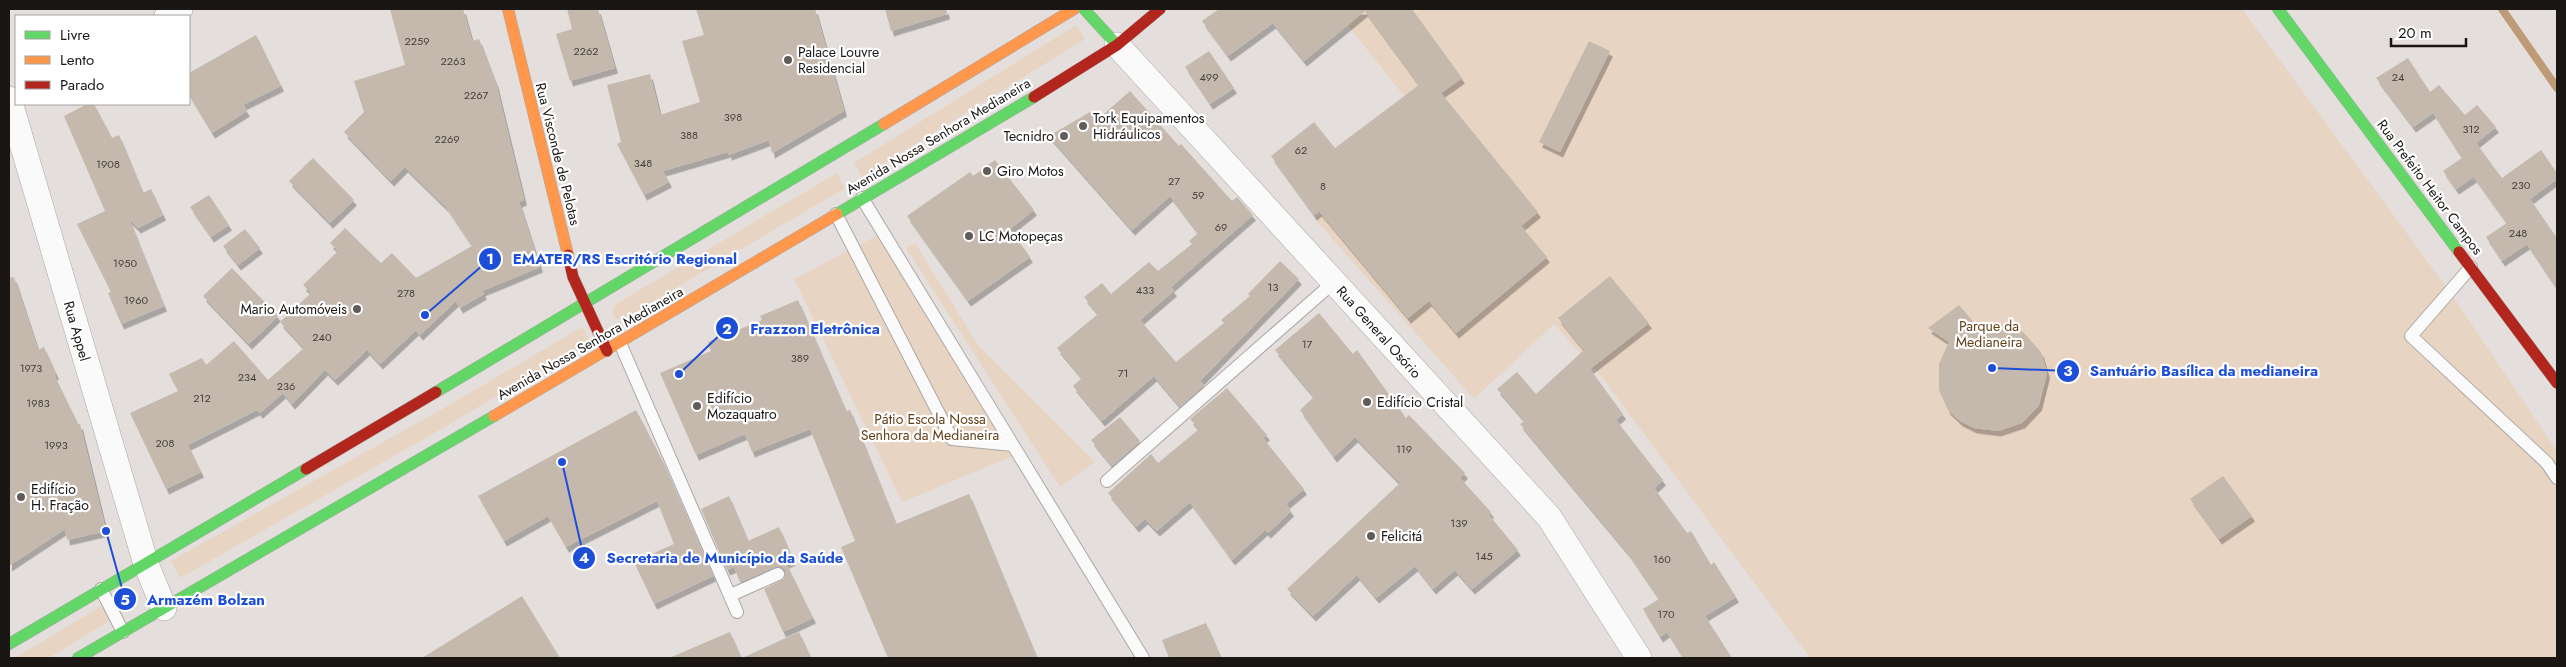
<svg xmlns="http://www.w3.org/2000/svg" width="2566" height="667" viewBox="0 0 2566 667" font-family="Jost,sans-serif">
	<defs>
		<filter id="shadow"><feDropShadow dx="3" dy="5.5" stdDeviation="0" flood-color="#0004"/></filter>
	</defs>
	<rect width="100%" height="100%" fill="#e4dfdc"/>
	<path fill="#e8d4c2" d="M1335,9H2242L2450,292L2557,451V658H1810L1604,380L1554,324L1474,399L1315,219L1426,124Z
		M1076,25L1085,39L862,177L854,163Z
		M837,173L845,188L623,319H615L612,313L616,304Z
		M878,235L1016,455L902,502L794,279Z
		M915,243L978,345L1095,462L1060,487L906,248Z
		M582,327L589,338L585,343L452,423L180,578L171,561L444,408Z
		M125,594L131,597V604L127,610L49,658H15L118,596Z"/>
	<g fill="none" stroke-linecap="round" stroke-linejoin="round">
		<path stroke="#be9a77" stroke-width="8" d="M2502,9L2557,88"/>
	</g>
	<path fill="#c5b9ae" filter="url(#shadow)" d="M390,9H463L472,41L479,39L496,84L524,200L519,202L540,267L482,291L484,294L460,308L456,301L420,335L416,330L380,364L367,350L335,380L325,370L292,404L283,393L260,413L257,410L188,445L201,472L166,489L130,413L178,391L169,374L202,358L206,365L234,341L268,380L304,348L280,322L311,293L303,285L338,251L330,243L345,228L381,263L392,253L416,278L472,246L446,207L405,167L391,181L344,132L364,112L354,81L405,65Z
		M567,9H598L615,68L570,81L556,34L572,29Z
		M696,9H815L844,111L772,153L769,140L729,155L728,152L663,171L669,182L644,195L617,144L621,142L607,85L650,74L660,115L700,102L682,41L704,35Z
		M885,9H946L947,14L891,31Z
		M1219,9H1412L1462,78L1441,93L1538,212L1521,226L1547,257L1456,333L1429,301L1408,318L1319,211L1314,215L1271,156L1314,122L1335,148L1419,85L1365,11L1304,61L1273,23L1228,56L1202,21Z
		M256,35L281,86L243,105L247,111L212,133L189,95V73Z
		M1589,41L1610,51L1560,152L1539,142Z
		M1209,51L1234,88L1210,104L1185,67Z
		M2408,58L2430,92L2439,85L2465,115L2477,105L2496,127L2476,143L2502,178L2541,150L2557,173V179L2530,199L2557,238V289L2527,244L2502,261L2486,237L2507,223L2474,177L2456,189L2443,171L2462,158L2433,113L2413,127L2376,78Z
		M1130,91L1179,146L1181,144L1232,201L1237,197L1253,215L1171,287L1174,291L1140,320L1176,362L1224,323L1221,320L1250,296L1248,294L1280,261L1299,279L1200,381L1204,385L1180,407L1154,376L1102,421L1073,386L1082,378L1057,348L1098,314L1084,297L1102,283L1111,294L1149,262L1158,271L1192,244L1189,241L1198,233L1170,196L1132,230L1049,136L1090,112L1097,120Z
		M87,104H94L112,138L119,135L143,193L151,189L163,215L138,228L129,219L164,306L121,324L108,293L111,292L77,224L105,211L64,116Z
		M313,158L354,200L330,223L289,181Z
		M995,160L1034,210L1010,229L1030,257L968,301L907,216L970,172L973,176Z
		M209,195L229,225L211,237L190,207Z
		M245,229L260,248L238,265L223,246Z
		M232,268L278,316L249,344L203,296Z
		M1610,276L1649,323L1590,369L1623,414L1616,420L1663,480L1654,488L1687,533L1691,531L1711,565L1714,562L1736,597L1705,616L1732,658H1683L1667,632L1660,637L1643,609L1659,599L1627,552L1520,424L1525,421L1497,389L1517,372L1536,394L1584,350L1558,318Z
		M14,277L38,350L44,347L56,374L54,375L78,424H80L106,531L67,540L65,529L9,566V278Z
		M798,300L846,411L850,410L896,524L969,494L1037,658H888L841,547L855,541L810,429L752,452L745,434L696,455L660,373L711,351L708,342L762,320L760,316Z
		M1959,305L1976,325L1998,323L2023,332L2041,352L2047,373L2039,405L2022,423L1998,431L1974,428L1960,421L1948,410L1939,390V364L1949,342L1928,328Z
		M1319,313L1353,354L1357,350L1406,418L1409,415L1465,473L1460,478L1491,512L1489,515L1518,550L1472,589L1455,570L1433,589L1415,566L1376,598L1357,575L1313,616L1287,589L1400,483L1355,437L1334,457L1300,410L1314,397L1275,350Z
		M1227,388L1267,435L1263,438L1304,489L1286,504L1291,511L1268,533L1265,530L1232,560L1190,502L1157,531L1145,519L1136,527L1108,493L1151,454L1158,463L1199,429L1190,419Z
		M636,410L662,460L713,576L654,604L634,562L674,544L657,501L566,547L548,516L504,541L478,496Z
		M1120,417L1140,441L1112,466L1091,440Z
		M2223,476L2252,516L2219,539L2190,499Z
		M729,496L748,541L779,527L793,560L786,563L813,618L783,632L764,589L784,579L786,571L782,567H775L740,582L734,567L727,570L701,509Z
		M522,596L560,658H422Z
		M1206,623L1221,658H1169L1162,640Z
		M730,632L741,658H669Z
		M799,632L811,658H742Z"/>
	<g fill="none" stroke-linecap="round" stroke-linejoin="round">
		<defs>
			<path id="lane" d="M862,198L1143,658
				M836,214L952,439L1013,445
				M2471,267L2411,336L2547,463L2557,478
				M620,343L737,612
				M1107,481L1334,282
				M101,589L123,632
				M731,595L778,574"/>
			<path id="street" d="M167,16L180,9
				M1117,45L1549,517L1639,658
				M9,99L146,564L164,608"/>
			<path id="fast" d="M1084,9L1117,45
				M2278,9L2459,252
				M837,214L1034,97
				M436,392L884,124
				M9,644L306,469
				M78,658L494,416"/>
			<path id="slow" d="M508,9L568,255
				M884,124L1074,9
				M494,416L837,214"/>
			<path id="jam" d="M1034,97L1117,45L1160,9
				M2459,252L2557,383
				M568,255L573,277L607,351
				M306,469L436,392"/>
		</defs>
		<use href="#lane" stroke="#aba7a5" stroke-width="14"/>
		<use href="#street" stroke="#aba7a5" stroke-width="26"/>
		<use href="#fast" stroke="#aba7a5" stroke-width="12"/>
		<use href="#slow" stroke="#aba7a5" stroke-width="12"/>
		<use href="#jam" stroke="#aba7a5" stroke-width="12"/>
		<use href="#lane" stroke="#fbfafa" stroke-width="12"/>
		<use href="#street" stroke="#fbfafa" stroke-width="25"/>
		<use href="#fast" stroke="#63d668" stroke-width="11"/>
		<use href="#slow" stroke="#ff974d" stroke-width="11"/>
		<use href="#jam" stroke="#b3261e" stroke-width="11"/>
	</g>
	<g fill="#605c5a" stroke="#fff" stroke-width="2">
		<circle cx="788" cy="60" r="5"/>
		<circle cx="1083" cy="126" r="5"/>
		<circle cx="1064" cy="136" r="5"/>
		<circle cx="987" cy="171" r="5"/>
		<circle cx="969" cy="236" r="5"/>
		<circle cx="357" cy="309" r="5"/>
		<circle cx="1367" cy="402" r="5"/>
		<circle cx="697" cy="406" r="5"/>
		<circle cx="21" cy="497" r="5"/>
		<circle cx="1371" cy="536" r="5"/>
	</g>
	<g text-anchor="middle" dominant-baseline="central" stroke-width="4.5" stroke-linejoin="round" paint-order="stroke">
		<g font-size="11" fill="#443f3a">
			<text x="417" y="41">2259</text>
			<text x="586" y="51">2262</text>
			<text x="453" y="61">2263</text>
			<text x="1209" y="77">499</text>
			<text x="2398" y="77">24</text>
			<text x="476" y="95">2267</text>
			<text x="733" y="117">398</text>
			<text x="2471" y="129">312</text>
			<text x="689" y="135">388</text>
			<text x="447" y="139">2269</text>
			<text x="1301" y="150">62</text>
			<text x="643" y="163">348</text>
			<text x="108" y="164">1908</text>
			<text x="1174" y="181">27</text>
			<text x="2521" y="185">230</text>
			<text x="1323" y="186">8</text>
			<text x="1198" y="195">59</text>
			<text x="1221" y="227">69</text>
			<text x="2518" y="233">248</text>
			<text x="125" y="263">1950</text>
			<text x="1273" y="287">13</text>
			<text x="1145" y="290">433</text>
			<text x="406" y="293">278</text>
			<text x="136" y="300">1960</text>
			<text x="322" y="337">240</text>
			<text x="1307" y="344">17</text>
			<text x="800" y="358">389</text>
			<text x="31" y="368">1973</text>
			<text x="1123" y="373">71</text>
			<text x="247" y="377">234</text>
			<text x="286" y="386">236</text>
			<text x="202" y="398">212</text>
			<text x="38" y="403">1983</text>
			<text x="165" y="443">208</text>
			<text x="56" y="445">1993</text>
			<text x="1404" y="449">119</text>
			<text x="1459" y="523">139</text>
			<text x="1484" y="556">145</text>
			<text x="1662" y="559">160</text>
			<text x="1666" y="614">170</text>
		</g>
		<g font-size="14" fill="#191614" stroke="#fff" text-anchor="start">
			<text x="798" y="52">Palace Louvre<tspan x="798" dy="16">Residencial</tspan></text>
			<text x="1093" y="118">Tork Equipamentos<tspan x="1093" dy="16">Hidráulicos</tspan></text>
			<text x="1054" y="136" text-anchor="end">Tecnidro</text>
			<text x="997" y="171">Giro Motos</text>
			<text x="979" y="236">LC Motopeças</text>
			<text x="347" y="309" text-anchor="end">Mario Automóveis</text>
			<text x="707" y="398">Edifício<tspan x="707" dy="16">Mozaquatro</tspan></text>
			<text x="1377" y="402">Edifício Cristal</text>
			<text x="31" y="489">Edifício<tspan x="31" dy="16">H. Fração</tspan></text>
			<text x="1381" y="536">Felicitá</text>
		</g>
		<g font-size="14" fill="#191614" stroke="#fff">
			<text transform="translate(938 136) rotate(-31)">Avenida Nossa Senhora Medianeira</text>
			<text transform="translate(558 154) rotate(76)">Rua Visconde de Pelotas</text>
			<text transform="translate(2430 187) rotate(53)">Rua Prefeito Heitor Campos</text>
			<text transform="translate(77 331) rotate(74)">Rua Appel</text>
			<text transform="translate(1379 332) rotate(48)">Rua General Osório</text>
			<text transform="translate(590 343) rotate(-30)">Avenida Nossa Senhora Medianeira</text>
		</g>
		<g font-size="14" fill="#613f18" stroke="#fff">
			<text x="1989" y="326">Parque da<tspan x="1989" dy="16">Medianeira</tspan></text>
			<text x="930" y="419">Pátio Escola Nossa<tspan x="930" dy="16">Senhora da Medianeira</tspan></text>
		</g>
	</g>
	<path fill="none" stroke="#1d4ed8" stroke-width="2" d="M425 315L490 259M679 374L727 328M1992 368L2068 371M562 462L584 558M106 531L125 599"/>
	<g fill="#1d4ed8" stroke="#fff" stroke-width="2">
		<circle cx="425" cy="315" r="5"/>
		<circle cx="679" cy="374" r="5"/>
		<circle cx="1992" cy="368" r="5"/>
		<circle cx="562" cy="462" r="5"/>
		<circle cx="106" cy="531" r="5"/>
		<circle cx="490" cy="259" r="12"/>
		<circle cx="727" cy="328" r="12"/>
		<circle cx="2068" cy="371" r="12"/>
		<circle cx="584" cy="558" r="12"/>
		<circle cx="125" cy="599" r="12"/>
	</g>
	<g font-size="15" text-anchor="middle" font-weight="bold" fill="#fff">
		<text x="490" y="264">1</text>
		<text x="727" y="334">2</text>
		<text x="2068" y="376">3</text>
		<text x="584" y="563">4</text>
		<text x="125" y="605">5</text>
	</g>
	<g font-size="15" text-anchor="middle" font-weight="bold" fill="#1d4ed8" stroke="#fff" stroke-width="4.5" stroke-linejoin="round" paint-order="stroke">
		<text x="625" y="264">EMATER/RS Escritório Regional</text>
		<text x="815" y="334">Frazzon Eletrônica</text>
		<text x="2204" y="376">Santuário Basílica da medianeira</text>
		<text x="725" y="563">Secretaria de Município da Saúde</text>
		<text x="206" y="605">Armazém Bolzan</text>
	</g>
	<rect width="2566" height="667" fill="none" stroke="#191614" stroke-width="20"/>
	<rect x="15" y="15" width="175" height="90" fill="#ffffff" stroke="#a3a2a1"/>
	<rect x="25" y="31" width="25" height="8" fill="#63d668" stroke="#a3a2a1"/>
	<text x="60" y="40" font-size="15" fill="#191614">Livre</text>
	<rect x="25" y="56" width="25" height="8" fill="#ff974d" stroke="#a3a2a1"/>
	<text x="60" y="65" font-size="15" fill="#191614">Lento</text>
	<rect x="25" y="81" width="25" height="8" fill="#b3261e" stroke="#a3a2a1"/>
	<text x="60" y="90" font-size="15" fill="#191614">Parado</text>
	<path d="M2391 38v8h75v-8" fill="none" stroke="#191614" stroke-width="2.5"/>
	<text x="2398" y="38" font-size="15" fill="#191614" stroke="#ffffff" stroke-width="4" paint-order="stroke">20 m</text>
</svg>
